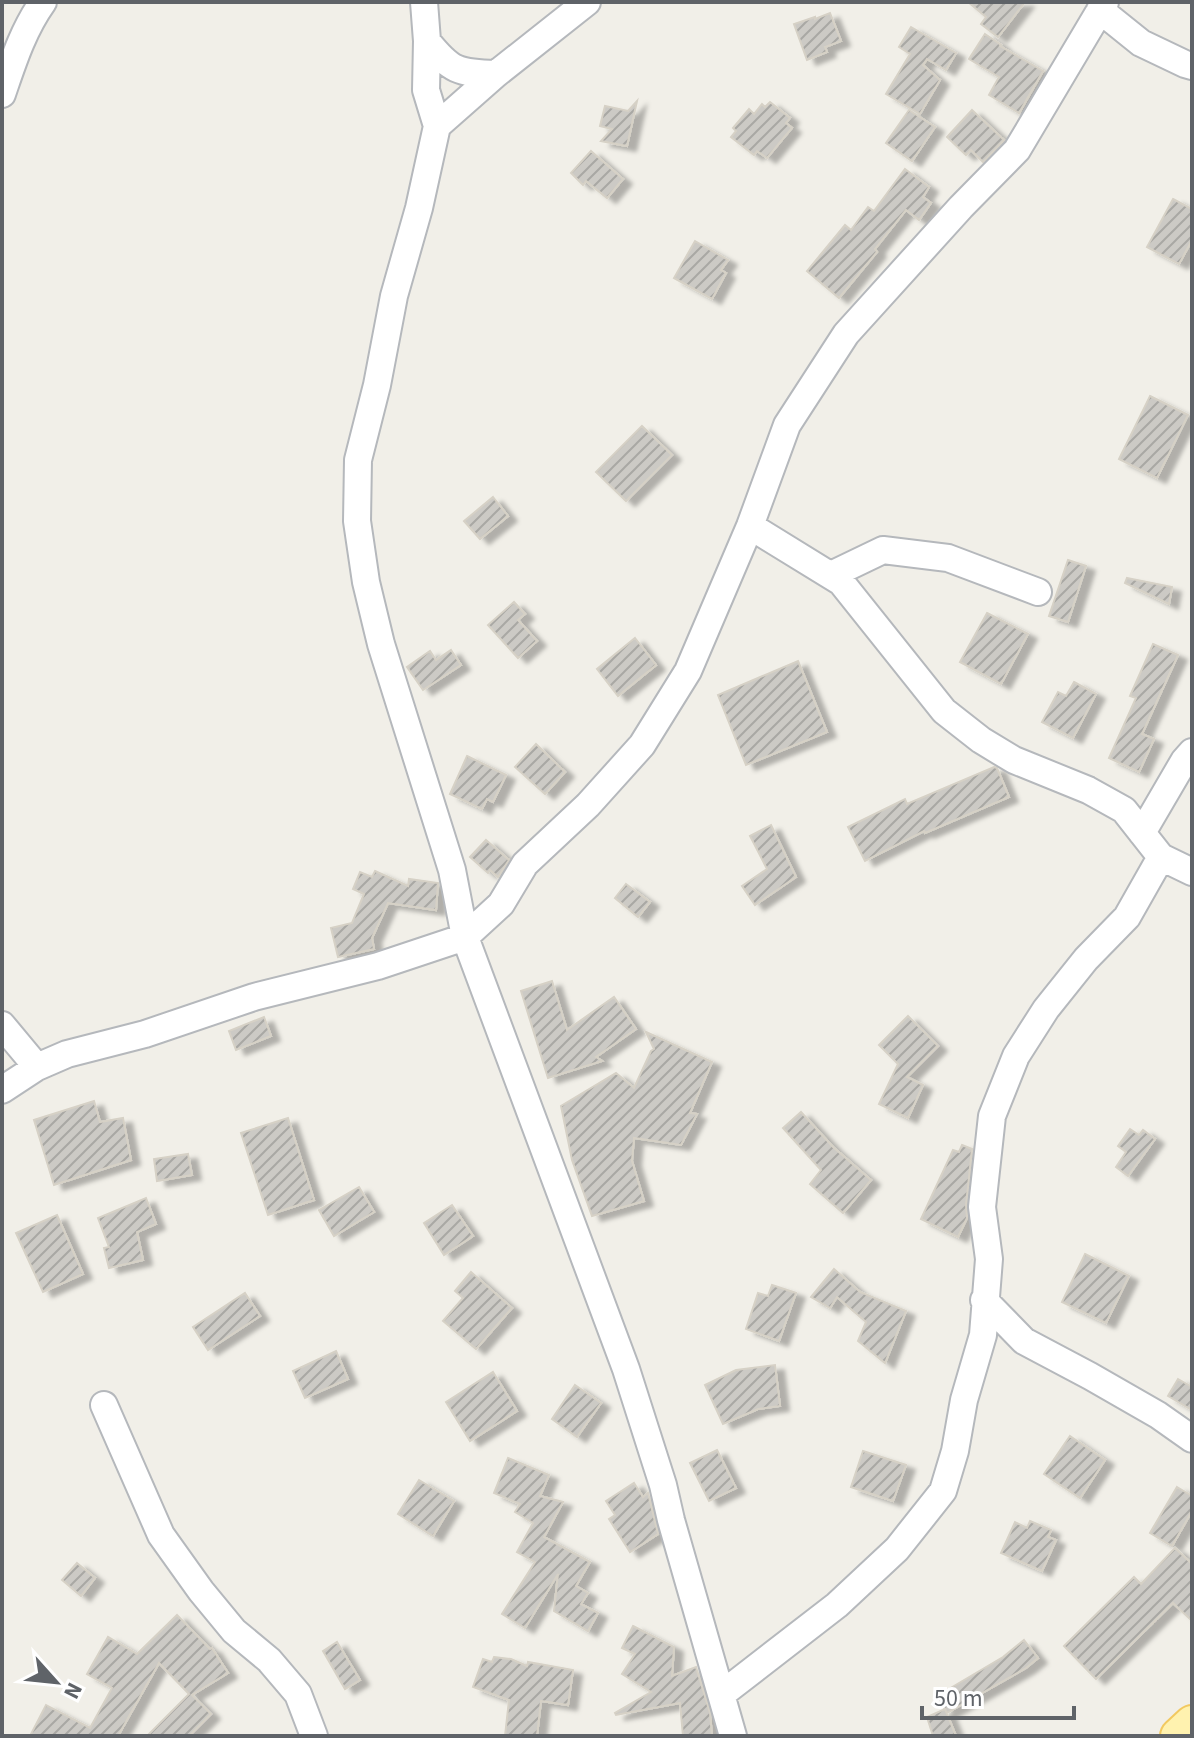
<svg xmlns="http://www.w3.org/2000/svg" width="1194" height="1738" viewBox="0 0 1194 1738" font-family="'Source Sans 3',sans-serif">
	<defs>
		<pattern id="building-hatch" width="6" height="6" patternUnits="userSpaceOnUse" patternTransform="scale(2)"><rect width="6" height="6" fill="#cccac5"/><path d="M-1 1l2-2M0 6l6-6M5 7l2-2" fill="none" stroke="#a9a8a4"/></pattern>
		<filter id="shadow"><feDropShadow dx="9" dy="5" stdDeviation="2" flood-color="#0004"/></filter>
	</defs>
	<rect width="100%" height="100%" fill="#f1efe8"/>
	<path fill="url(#building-hatch)" stroke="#d6d1c6" stroke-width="2" filter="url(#shadow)" d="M968,2H1025L998,37L981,24L986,17Z
		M830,13L841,41L825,47L827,52L807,60L794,24L815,17V19Z
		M911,27L956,53L946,70L927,59L923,65L940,80L920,114L886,94L910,54L899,47Z
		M985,34L1001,45L1000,46L1043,71L1019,113L989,95L999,77L969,59Z
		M637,101L627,146L601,141L612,129L600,126L605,106L628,111Z
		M770,102L790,118L786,123L792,128L767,158L757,151L754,155L731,137L736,131L733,128L749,109L754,114L762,104L765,107Z
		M909,110L935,127L912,161L886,143Z
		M972,110L1004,140L983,162L971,150L966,155L947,137Z
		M591,151L623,179L607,198L586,181L583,185L571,173Z
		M905,169L929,187L923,197L931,203L919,220L906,210L875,249L877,252L839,298L807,271L845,225L851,230L868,207L874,211Z
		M1173,199L1192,209V240L1179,264L1147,247Z
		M695,241L728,260L721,270L726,273L712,299L674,278Z
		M1150,396L1188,415L1157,478L1119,459Z
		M642,426L672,455L626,501L596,472Z
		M493,497L508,516L480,539L464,521Z
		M1068,560L1086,566L1068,622L1049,616Z
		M1127,578L1172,587L1169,604L1125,583Z
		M514,602L525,614L518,620L537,641L518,658L488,625Z
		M987,613L1028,634L1001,684L960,662Z
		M635,638L656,665L618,696L597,669Z
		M1153,644L1178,655L1142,734L1154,739L1139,772L1109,758L1136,698L1130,696Z
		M451,650L461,665L423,690L407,667L430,651L436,660Z
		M798,661L827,732L746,765L718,695Z
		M1074,682L1096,694L1073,738L1042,722L1058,692L1066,696Z
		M536,744L565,772L545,794L515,767Z
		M467,756L506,775L493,802L487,799L482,809L450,794Z
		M994,767L997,768L1009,797L925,833L924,831L865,861L848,827L905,799L907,804Z
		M771,825L796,877L755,905L742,886L767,869L750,836Z
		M486,840L509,860L498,877L490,870L488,873L470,857Z
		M375,871L408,886L409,879L438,883L436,910L388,903L372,938L374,949L338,957L331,928L352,923L364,894L353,889L360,872L372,877Z
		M626,884L650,902L638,917L615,898Z
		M552,981L567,1030L614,997L636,1029L596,1057L602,1061L548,1078L521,991Z
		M908,1016L938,1046L907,1077L923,1085L908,1118L879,1104L898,1064L879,1045Z
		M264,1017L271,1036L236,1050L229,1031Z
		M646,1032L712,1062L690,1113L697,1114L681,1145L634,1138L632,1161L644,1201L592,1216L572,1160L561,1106L616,1073L634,1088L651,1051L654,1049Z
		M94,1101L100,1122L123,1118L131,1160L54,1185L34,1120Z
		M801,1112L833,1147L871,1180L843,1213L810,1184L821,1170L783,1128Z
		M288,1118L314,1200L268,1215L241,1133Z
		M1130,1129L1139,1135L1143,1130L1155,1139L1128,1176L1116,1167L1126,1152L1118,1146Z
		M962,1145L972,1149L966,1205L967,1218L958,1237L921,1219L953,1150L959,1152Z
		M188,1154L192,1175L157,1181L154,1159Z
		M359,1187L374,1212L334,1236L319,1210Z
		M146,1198L156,1224L137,1232L143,1260L109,1268L104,1248L109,1247L98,1218Z
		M452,1205L473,1236L444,1255L424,1223Z
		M57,1215L83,1274L43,1292L16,1233Z
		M1085,1254L1129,1276L1106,1323L1062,1302Z
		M834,1269L860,1292L906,1311L885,1363L858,1341L866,1322L837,1297L830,1308L811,1297Z
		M471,1272L512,1308L476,1349L443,1321L463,1298L455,1291Z
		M772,1285L796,1293L779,1341L746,1329L758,1293L768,1296Z
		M245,1293L260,1316L208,1350L193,1327Z
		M336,1351L348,1379L305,1398L293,1371Z
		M775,1365L780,1406L758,1409L723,1424L705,1385L736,1370Z
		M493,1372L517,1411L470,1441L446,1402Z
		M1178,1379L1192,1387V1410L1168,1396Z
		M575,1385L601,1403L577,1437L552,1419Z
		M1070,1436L1105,1460L1080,1498L1044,1474Z
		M717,1450L736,1488L709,1501L690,1463Z
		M863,1451L906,1465L893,1501L851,1487Z
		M508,1458L549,1475L540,1496L563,1502L544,1537L590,1562L576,1586L588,1593L581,1604L598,1613L588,1631L554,1611L558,1574L525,1628L502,1614L535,1562L517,1552L533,1523L515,1512L520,1504L494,1493Z
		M419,1480L454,1501L433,1536L398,1514Z
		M634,1483L643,1497L648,1493L658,1534L630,1552L609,1519L615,1515L606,1501Z
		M1177,1487L1192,1496V1511L1172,1546L1150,1533Z
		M1030,1521L1051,1530L1048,1537L1056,1540L1042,1571L1001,1553L1015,1522L1027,1528Z
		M1175,1548L1192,1564V1621L1173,1603L1096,1679L1064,1646L1134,1577L1141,1584Z
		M77,1563L95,1578L81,1596L62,1580Z
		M177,1615L210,1649L212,1648L228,1673L192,1695L211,1714L189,1736H147L189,1694L159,1663L118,1736H30L46,1705L90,1728L112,1688L87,1674L108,1637L137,1654Z
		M633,1626L674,1647L672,1676L696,1667L710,1713L712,1736H683L680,1703L616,1715L615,1713L651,1692L622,1674L635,1654L622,1648Z
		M1024,1640L1038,1658L1026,1668L947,1713L937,1696L1003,1657Z
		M337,1642L360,1680L345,1689L323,1651Z
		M494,1657L511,1659L527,1666L528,1662L573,1670L568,1705L541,1701L537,1736H505L509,1700L473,1687L483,1659L492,1662Z
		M945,1709L956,1736H933L927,1717Z"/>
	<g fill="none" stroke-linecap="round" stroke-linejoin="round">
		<defs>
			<path id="minor" d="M424,2L427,41L426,90L437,126L419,208L394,296L377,385L358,460L357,521L366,582L381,644L452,870L465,937L626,1369L663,1485L671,1520L733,1736
				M1100,10L1141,43L1185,64L1192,66
				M427,41C451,71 458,73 496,74
				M2,94C13,62 23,30 43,2
				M437,126L496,74L587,2
				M750,526L841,582L944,711L981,740L1014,760L1088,790L1124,810L1161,857L1192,872
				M831,575L883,550L948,558L1038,592
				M1142,833L1184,761L1192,752
				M2,1025L37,1067
				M2,1090L37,1067L67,1054L145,1034L254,997L378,966L465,937L501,904L525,864L588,805L642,745L688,671L750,526L787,425L846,334L961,207L1017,150L1105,2
				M984,1300L1024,1341L1090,1376L1158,1415L1192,1439
				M104,1405L161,1535L201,1591L234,1631L269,1660L298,1694L314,1736
				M722,1694L837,1605L897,1549L943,1491L955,1451L964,1400L983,1335L989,1259L982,1207L992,1116L1016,1056L1046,1009L1086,959L1127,917L1161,857"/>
			<path id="major" d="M1178,1736L1192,1723"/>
		</defs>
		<use href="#minor" stroke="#b5b8bc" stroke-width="30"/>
		<use href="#major" stroke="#f2c960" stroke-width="38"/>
		<use href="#minor" stroke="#fff" stroke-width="26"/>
		<use href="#major" stroke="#fff2af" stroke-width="34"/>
	</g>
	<rect width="1194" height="1738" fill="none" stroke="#5f6368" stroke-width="8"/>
	<g transform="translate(56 1682) rotate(117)" stroke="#ffffff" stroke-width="6" paint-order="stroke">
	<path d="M0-6L14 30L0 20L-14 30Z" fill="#5f6368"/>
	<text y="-12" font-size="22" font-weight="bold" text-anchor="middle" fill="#5f6368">N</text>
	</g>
	<path d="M922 1706v12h152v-12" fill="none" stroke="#5f6368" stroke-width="4"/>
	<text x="934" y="1706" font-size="24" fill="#5f6368" stroke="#ffffff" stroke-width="6" paint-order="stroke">50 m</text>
</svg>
